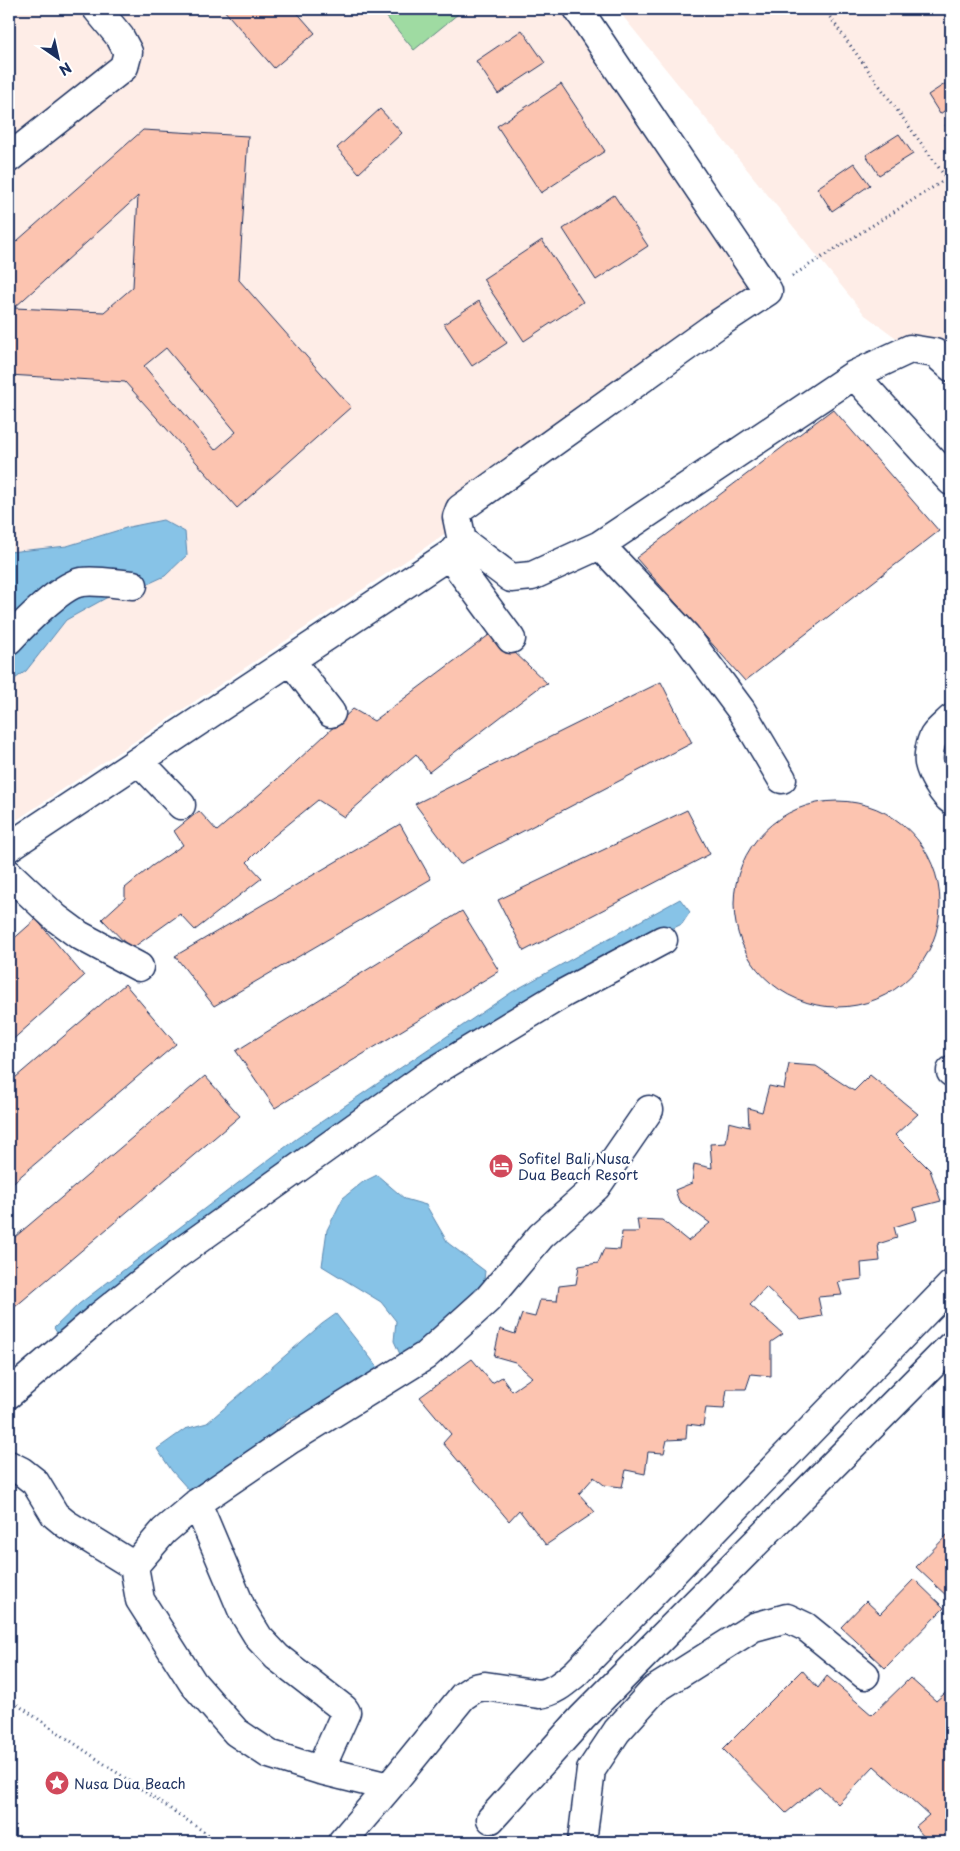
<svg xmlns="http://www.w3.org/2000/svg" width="960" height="1851" viewBox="0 0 960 1851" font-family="'Playpen Sans',sans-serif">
	<rect width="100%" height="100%" fill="#fff"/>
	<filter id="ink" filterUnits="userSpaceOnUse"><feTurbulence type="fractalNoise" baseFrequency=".02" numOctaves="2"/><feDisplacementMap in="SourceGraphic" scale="10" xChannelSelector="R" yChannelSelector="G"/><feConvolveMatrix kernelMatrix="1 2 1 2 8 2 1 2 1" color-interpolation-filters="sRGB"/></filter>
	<g filter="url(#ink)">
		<path fill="#feede7" d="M9,9H574L766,306L416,554L9,825Z
			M617,9H951V385L940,370L865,315Z"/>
		<path fill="#9fdba2" stroke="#5d8580" d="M380,9H464L414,50Z"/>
		<path fill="#87c3e7" stroke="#5c88b0" d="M163,520L185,532L187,555L165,576L139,588L106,598L66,620L26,671L9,683V552L67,546L129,527Z
			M680,899L690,912L682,924L633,947L59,1336L54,1328L79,1304L296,1139L512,992Z
			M377,1175L405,1199L426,1205L448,1243L485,1271L483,1290L460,1312L427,1335L404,1363L394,1341L396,1321L381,1302L322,1266L327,1230L343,1198L363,1182Z
			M336,1314L383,1374L328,1409L290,1418L238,1466L197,1499L172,1471L157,1449L185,1429L207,1423L322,1324Z"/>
		<path fill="#fcc4b0" stroke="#1b2f5e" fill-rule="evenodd" d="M223,9H294L315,33L274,68Z
			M522,30L545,63L498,94L476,61Z
			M951,80V106L940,114L928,95Z
			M561,84L605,151L541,193L497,126Z
			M380,109L402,133L359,173L337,148Z
			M951,121V135L945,125Z
			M143,130L248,136L239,280L351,407L237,508L125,382L9,375V248ZM138,196L133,287L104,312L14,308ZM166,348L236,432L215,450L144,366Z
			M899,134L913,154L879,175L866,155Z
			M854,163L870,185L832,211L817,188Z
			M614,195L648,246L596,280L563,229Z
			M542,240L583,302L524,341L483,279Z
			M479,301L507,343L472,366L444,324Z
			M833,409L939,531L745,681L636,558Z
			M493,632L548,684L541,686L429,772L416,754L344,817L318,800L269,840L247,862L262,878L195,930L180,914L131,949L102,919L125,898V888L152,866L183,845L174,831L199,811L217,831L283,774L353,709L374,721Z
			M661,682L692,743L460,864L415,804Z
			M734 904a103 103 0 1 1 206 0a103 103 0 1 1-206 0Z
			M687,810L710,854L524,951L498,900Z
			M400,824L431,879L214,1006L175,956Z
			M462,911L499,971L275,1108L236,1051Z
			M36,919L84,976L9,1043V943Z
			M125,984L176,1044L9,1186V1083Z
			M789,1064L816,1066L854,1091L870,1075L918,1114L895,1135L930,1170L941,1201L914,1208L917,1220L894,1227L897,1238L878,1244L880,1261L861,1263L862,1279L838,1282L842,1295L818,1297L822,1316L801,1320L766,1287L750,1305L783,1334L771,1342V1376L751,1374L746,1389H727L724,1409L706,1408L703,1426L687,1424L686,1439L667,1440L664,1453L648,1452L645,1474L626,1470L622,1487L604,1485L594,1477L579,1494L595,1512L546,1545L519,1510L509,1521L443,1443L451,1434L420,1397L472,1359L492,1383L502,1377L512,1391L532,1377L515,1362L494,1356L500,1329L515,1334L522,1314L535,1317L540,1300L557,1301L559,1286L576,1284L579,1266L598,1263L604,1249L620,1250L622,1232H639L637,1219L662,1220L688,1241L710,1223L679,1201L675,1190L692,1183L694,1164L712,1168L710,1144L726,1143L729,1122L749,1127L748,1108L762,1112L769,1086L784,1089Z
			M205,1076L240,1116L9,1312V1242Z
			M951,1531V1600L916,1567Z
			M914,1579L944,1608L885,1668L841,1627L866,1601L880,1614Z
			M802,1670L818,1688L827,1676L872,1715L910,1678L936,1701L951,1688V1842H929L915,1827L929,1815L874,1766L838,1804L819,1786L786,1813L723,1749Z"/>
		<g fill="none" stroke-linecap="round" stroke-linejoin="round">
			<defs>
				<path id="minor" d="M9,158L124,67L128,52L120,37L97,9
					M854,375L951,481
					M462,541L457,517L460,509L718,324L768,291L578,9
					M600,545L686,636L741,710L782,779
					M451,554L462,541L511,578L532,576L600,545L854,375L910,349L935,353L951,367
					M9,640C23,625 62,584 82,582C97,580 118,584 133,585
					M291,661L331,713
					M951,719C946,724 938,730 934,736C930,743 928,756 929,763C931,773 943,795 951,800
					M139,761L181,805
					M9,847L449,555L511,639
					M9,874L56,918L79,935L139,967
					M951,1071V1072
					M9,1394L101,1315L175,1256L428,1075L564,993L663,940
					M9,1465L21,1471L35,1482L55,1515L66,1524L134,1566L140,1600L193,1683L236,1732L269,1754L320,1770L389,1787
					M197,1503L243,1612L259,1638L277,1657L344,1709L346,1712L320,1770
					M134,1566L164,1531L197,1503L291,1439L425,1356L488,1299L541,1236L596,1187L649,1110
					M491,1819L582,1718L951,1346
					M342,1842L389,1787L463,1696L475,1688L485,1686L539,1694C554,1692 564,1683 576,1673L951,1285
					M582,1842L591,1770L617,1731L654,1690L754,1627L787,1618L806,1627L865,1675"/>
			</defs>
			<use href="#minor" stroke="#1b2f5e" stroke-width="31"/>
			<path stroke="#1b2f5e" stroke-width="3" stroke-dasharray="1 4" stroke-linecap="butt" d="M824,9L947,179
				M792,276L951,176
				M9,1699L219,1842"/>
			<use href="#minor" stroke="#fff" stroke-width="28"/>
		</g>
	</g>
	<defs>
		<symbol id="hotel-disc" viewBox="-11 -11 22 22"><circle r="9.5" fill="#d1495b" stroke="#fff"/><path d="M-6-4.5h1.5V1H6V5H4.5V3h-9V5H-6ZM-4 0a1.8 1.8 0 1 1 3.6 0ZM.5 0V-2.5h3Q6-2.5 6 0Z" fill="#fff"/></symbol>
		<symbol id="sight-disc" viewBox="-11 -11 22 22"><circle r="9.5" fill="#d1495b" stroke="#fff"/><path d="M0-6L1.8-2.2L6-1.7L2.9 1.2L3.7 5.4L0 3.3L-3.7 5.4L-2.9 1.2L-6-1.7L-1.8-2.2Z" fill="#fff"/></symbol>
	</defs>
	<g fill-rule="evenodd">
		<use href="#hotel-disc" x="487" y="1152" width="28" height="28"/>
		<use href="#sight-disc" x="43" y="1769" width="28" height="28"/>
	</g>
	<g text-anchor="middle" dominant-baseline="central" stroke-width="5" stroke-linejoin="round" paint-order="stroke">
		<g font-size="14" fill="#1b2f5e" stroke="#fff" text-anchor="start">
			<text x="518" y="1158">Sofitel Bali Nusa<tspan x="518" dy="16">Dua Beach Resort</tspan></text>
			<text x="74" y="1783">Nusa Dua Beach</text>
		</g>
	</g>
	<rect width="960" height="1851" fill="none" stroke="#fff" stroke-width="30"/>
	<rect x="15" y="15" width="930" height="1821" fill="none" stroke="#1b2f5e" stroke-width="2" filter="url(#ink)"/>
	<g transform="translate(58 58) rotate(146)" stroke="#ffffff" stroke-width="4" paint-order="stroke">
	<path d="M0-4L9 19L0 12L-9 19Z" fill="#1b2f5e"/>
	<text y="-8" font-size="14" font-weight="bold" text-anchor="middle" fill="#1b2f5e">N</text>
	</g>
</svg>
